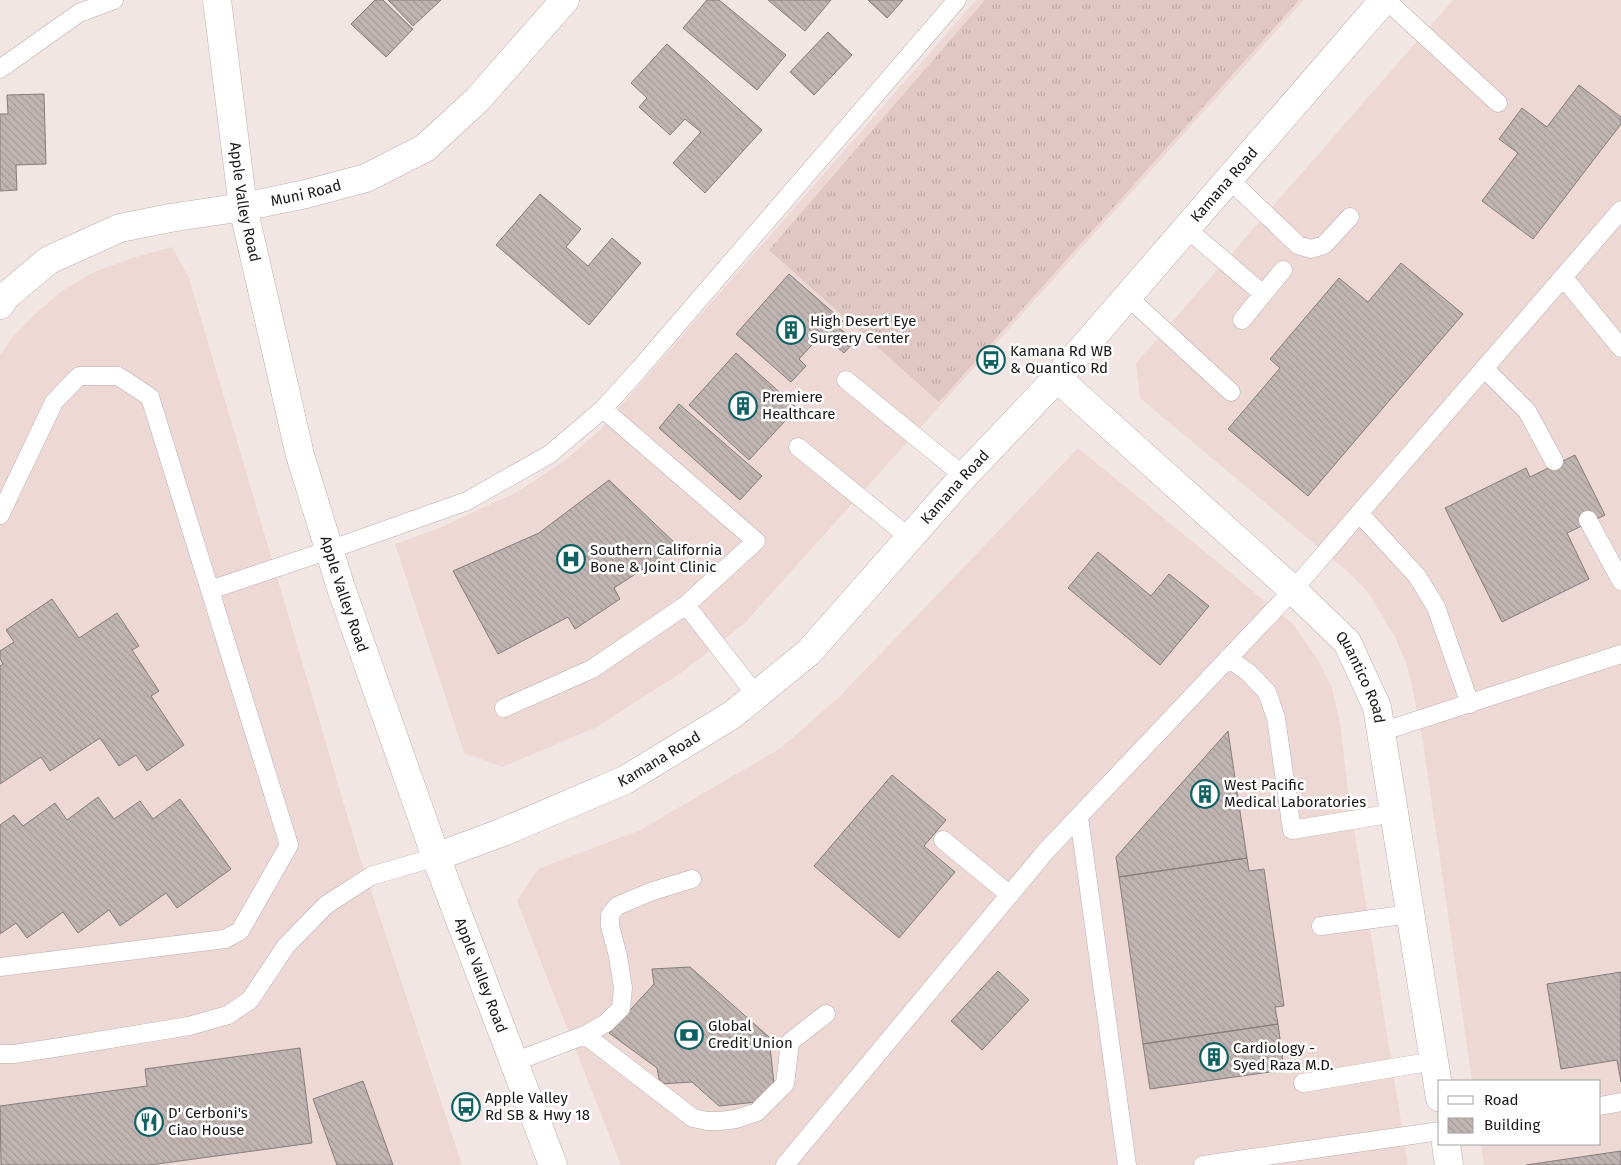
<svg xmlns="http://www.w3.org/2000/svg" width="1621" height="1165" viewBox="0 0 1621 1165" font-family="'Fira Sans',sans-serif">
	<defs>
		<pattern id="grass-tufts" width="24" height="20" patternUnits="userSpaceOnUse" patternTransform="scale(1.25)"><rect width="24" height="20" fill="#e0c7c3"/><path d="M3 7l-1-3M5 7V3M7 7l1-3M15 17l-1-3M17 17v-4M19 17l1-3" fill="none" stroke="#c0aaa7"/></pattern>
		<pattern id="building-back-hatch" width="6" height="6" patternUnits="userSpaceOnUse" patternTransform="scale(1.25)"><rect width="6" height="6" fill="#c0b5b3"/><path d="M-1 5l2 2M0 0l6 6M5-1l2 2" fill="none" stroke="#a49b99"/></pattern>
	</defs>
	<rect width="100%" height="100%" fill="#f2e6e4"/>
	<path fill="#edd8d5" d="M976,0H1304L745,623L681,673L595,728L502,767L464,753L395,544L437,529L517,492L564,461L599,431Z
		M1453,0H1621V1165H1484L1481,1144H1600V1081H1472L1423,742L1412,686L1406,662L1395,637L1367,591L1347,571L1140,398L1136,363Z
		M172,247L189,278L356,845L462,1165H0V355L11,339L34,315L63,290L94,272L132,258Z
		M1078,448L1292,623L1317,658L1332,688L1340,723L1349,798L1408,1165H621L517,901L538,869L640,830L781,748L839,697Z"/>
	<path fill="url(#grass-tufts)" d="M985,0H1299L939,402L769,250Z"/>
	<path fill="url(#building-back-hatch)" stroke="#887d7c" d="M375,0H383L413,29L386,57L351,24Z
		M388,0H441L413,26Z
		M707,0H719L786,55L757,90L683,28Z
		M768,0H831L805,31Z
		M868,0H903L887,18Z
		M828,32L852,55L814,95L790,72Z
		M667,44L762,130L705,193L673,163L701,132L685,119L670,135L639,107L647,98L631,83Z
		M1579,85L1621,117V124L1533,239L1482,201L1518,153L1499,139L1522,108L1547,127Z
		M44,94L46,164L16,165L17,190L0,191V114H8L7,95Z
		M540,194L581,229L566,247L588,266L612,238L641,263L589,325L496,245Z
		M1401,263L1463,314L1308,496L1228,429L1280,368L1270,359L1339,278L1368,302Z
		M789,274L843,321L838,327L855,341L844,353L822,334L799,359L806,366L791,382L736,334Z
		M736,353L797,408L749,460L689,405Z
		M679,404L762,476L740,500L659,428Z
		M1575,455L1605,515L1567,533L1589,579L1502,622L1445,508L1526,468L1530,477Z
		M609,480L678,546L614,588L620,599L575,629L568,617L498,654L453,571L539,533Z
		M1098,552L1151,596L1169,574L1209,606L1160,665L1068,588Z
		M52,599L79,638L117,613L139,646L132,650L159,691L151,696L184,745L147,771L136,755L119,766L100,738L50,771L41,757L0,784V666L3,664L0,659V651L14,642L6,630Z
		M1228,731L1247,858L1119,877L1116,857Z
		M892,775L946,820L924,846L955,872L899,938L814,866Z
		M98,797L114,819L140,801L153,819L180,799L231,869L177,908L166,893L120,926L109,910L78,933L63,912L27,938L16,923L0,934V825L14,815L23,826L55,803L67,820Z
		M1247,858L1249,871L1264,869L1284,1006L1275,1007L1278,1024L1143,1044L1119,877Z
		M690,967L769,1037L774,1084L757,1102L719,1106L692,1082L660,1084L657,1068L609,1033L654,984L652,969Z
		M998,971L1029,1000L982,1050L951,1021Z
		M1621,972V1082L1617,1060L1561,1069L1547,984Z
		M1278,1024L1284,1070L1150,1089L1143,1044Z
		M300,1048L312,1143L150,1165H1L0,1106L147,1086L145,1069Z
		M363,1081L393,1165H337L313,1099Z
		M1621,1151V1165H1526Z"/>
	<g fill="none" stroke-linecap="round" stroke-linejoin="round">
		<defs>
			<path id="service" d="M1386,0L1498,103
				M0,69L79,13L114,0
				M1229,179L1298,245L1311,249L1324,245L1350,217
				M1187,229L1263,294L1242,320
				M1563,277L1621,348
				M1263,294L1283,270
				M1128,297L1231,392
				M1484,368L1527,411L1554,461
				M846,380L964,476
				M603,409L756,541L686,605
				M798,447L910,538
				M1359,513L1417,576L1436,607L1470,704
				M0,515L54,402L79,376H118L150,397L289,845L240,931L225,939L0,967
				M1588,520L1621,581
				M210,590L329,550L467,501L550,454L603,409L640,368L957,0
				M1228,658L1249,673L1267,692L1276,718L1292,830L1394,813
				M504,708L592,669L686,605L756,695
				M1381,732L1621,654
				M1079,817L1127,1165
				M943,840L1010,895
				M1321,926L1410,914
				M585,1035L693,1118L707,1121H720L736,1119L757,1112L785,1084L790,1042L826,1014
				M0,1054H14L67,1046L189,1026L228,1015L250,1000L286,946L326,905L371,876L436,857
				M514,1062L585,1035L606,1023L621,1008L623,988L618,956L610,926V915L617,906L650,892L692,879
				M1303,1083L1434,1061
				M1600,1106L1621,1102
				M785,1165L1046,851L1293,590L1621,210
				M1203,1165L1440,1131"/>
			<g id="minor">
				<path id="s1" d="M0,305L6,296L49,260L120,228L170,218L243,207L306,194L366,178L425,148L477,100L565,0"/>
				<path id="s2" d="M1057,378L1293,590L1347,642L1377,707L1440,1098"/>
				<path d="M1446,1144L1449,1165"/>
			</g>
			<g id="tertiary">
				<path id="s3" d="M217,0L243,207L300,455L341,588L436,857L553,1165"/>
				<path id="s4" d="M436,857L503,832L625,780L732,715L809,652L964,476L1057,378L1384,0"/>
			</g>
		</defs>
		<use href="#service" stroke="#bbafae" stroke-width="19"/>
		<use href="#minor" stroke="#bbafae" stroke-width="29"/>
		<use href="#tertiary" stroke="#bbafae" stroke-width="29"/>
		<use href="#service" stroke="#fff" stroke-width="18"/>
		<use href="#minor" stroke="#fff" stroke-width="28"/>
		<use href="#tertiary" stroke="#fff" stroke-width="28"/>
	</g>
	<defs>
		<symbol id="building-ring" viewBox="-11 -11 22 22"><circle r="9.5" fill="#fff" stroke="#106162" stroke-width="1.5"/><path d="M-4-6H4V6H1V3H-1V6H-4ZM-2.5-4.3h1.7v1.8h-1.7ZM.8-4.3h1.7v1.8H.8ZM-2.5-1h1.7V.8h-1.7ZM.8-1h1.7V.8H.8Z" fill="#106162"/></symbol>
		<symbol id="bus-ring" viewBox="-11 -11 22 22"><circle r="9.5" fill="#fff" stroke="#106162" stroke-width="1.5"/><path d="M-5-6H5V4H4V6H2V4H-2V6H-4V4H-5ZM-3.5-4V0h7V-4ZM-3.5 1.2v1.5H-2V1.2ZM2 1.2v1.5H3.5V1.2Z" fill="#106162"/></symbol>
		<symbol id="hospital-ring" viewBox="-11 -11 22 22"><circle r="9.5" fill="#fff" stroke="#106162" stroke-width="1.5"/><path d="M-5-5h3v3.5h4V-5h3V5h-3V1.5h-4V5h-3Z" fill="#106162"/></symbol>
		<symbol id="bank-ring" viewBox="-11 -11 22 22"><circle r="9.5" fill="#fff" stroke="#106162" stroke-width="1.5"/><path d="M-6-4H6V4H-6ZM0-2.3a2.3 2.3 0 1 0 0 4.6a2.3 2.3 0 1 0 0-4.6Z" fill="#106162"/></symbol>
		<symbol id="restaurant-ring" viewBox="-11 -11 22 22"><circle r="9.5" fill="#fff" stroke="#106162" stroke-width="1.5"/><path d="M-5-6h1v4h1v-4h1v4h1v-4h1v5L-1.5 .5V6h-2V.5L-5-1ZM5-6V6H3V1.5H1.5Q1.5-4 5-6Z" fill="#106162"/></symbol>
	</defs>
	<g fill-rule="evenodd">
		<use href="#building-ring" x="775" y="314" width="32" height="32"/>
		<use href="#bus-ring" x="975" y="344" width="32" height="32"/>
		<use href="#building-ring" x="727" y="390" width="32" height="32"/>
		<use href="#hospital-ring" x="555" y="543" width="32" height="32"/>
		<use href="#building-ring" x="1189" y="778" width="32" height="32"/>
		<use href="#bank-ring" x="673" y="1019" width="32" height="32"/>
		<use href="#building-ring" x="1198" y="1041" width="32" height="32"/>
		<use href="#bus-ring" x="450" y="1091" width="32" height="32"/>
		<use href="#restaurant-ring" x="133" y="1106" width="32" height="32"/>
	</g>
	<g text-anchor="middle" dominant-baseline="central" stroke-width="5" stroke-linejoin="round" paint-order="stroke">
		<g font-size="15" fill="#1a1616" stroke="#fff">
			<text stroke="none"><textPath href="#s4" startOffset="1054">Kamana Road</textPath></text>
			<text stroke="none"><textPath href="#s1" startOffset="334">Muni Road</textPath></text>
			<text stroke="none"><textPath href="#s3" startOffset="204">Apple Valley Road</textPath></text>
			<text stroke="none"><textPath href="#s4" startOffset="649">Kamana Road</textPath></text>
			<text stroke="none"><textPath href="#s3" startOffset="609">Apple Valley Road</textPath></text>
			<text stroke="none"><textPath href="#s2" startOffset="430">Quantico Road</textPath></text>
			<text stroke="none"><textPath href="#s4" startOffset="244">Kamana Road</textPath></text>
			<text stroke="none"><textPath href="#s3" startOffset="1014">Apple Valley Road</textPath></text>
		</g>
		<g font-size="15" fill="#1a1616" stroke="#fff" text-anchor="start">
			<text x="810" y="321">High Desert Eye<tspan x="810" dy="17">Surgery Center</tspan></text>
			<text x="1010" y="351">Kamana Rd WB<tspan x="1010" dy="17">&amp; Quantico Rd</tspan></text>
			<text x="762" y="397">Premiere<tspan x="762" dy="17">Healthcare</tspan></text>
			<text x="590" y="550">Southern California<tspan x="590" dy="17">Bone &amp; Joint Clinic</tspan></text>
			<text x="1224" y="785">West Pacific<tspan x="1224" dy="17">Medical Laboratories</tspan></text>
			<text x="708" y="1026">Global<tspan x="708" dy="17">Credit Union</tspan></text>
			<text x="1233" y="1048">Cardiology -<tspan x="1233" dy="17">Syed Raza M.D.</tspan></text>
			<text x="485" y="1098">Apple Valley<tspan x="485" dy="17">Rd SB &amp; Hwy 18</tspan></text>
			<text x="168" y="1113">D' Cerboni's<tspan x="168" dy="17">Ciao House</tspan></text>
		</g>
	</g>
	<rect x="1438" y="1080" width="162" height="65" fill="#ffffff" stroke="#a3a2a2"/>
	<rect x="1448" y="1096" width="25" height="8" fill="#ffffff" stroke="#a3a2a2"/>
	<text x="1484" y="1105" font-size="15" fill="#1a1616">Road</text>
	<rect x="1448" y="1118" width="25" height="15" fill="url(#building-back-hatch)" stroke="#a3a2a2"/>
	<text x="1484" y="1130" font-size="15" fill="#1a1616">Building</text>
</svg>
